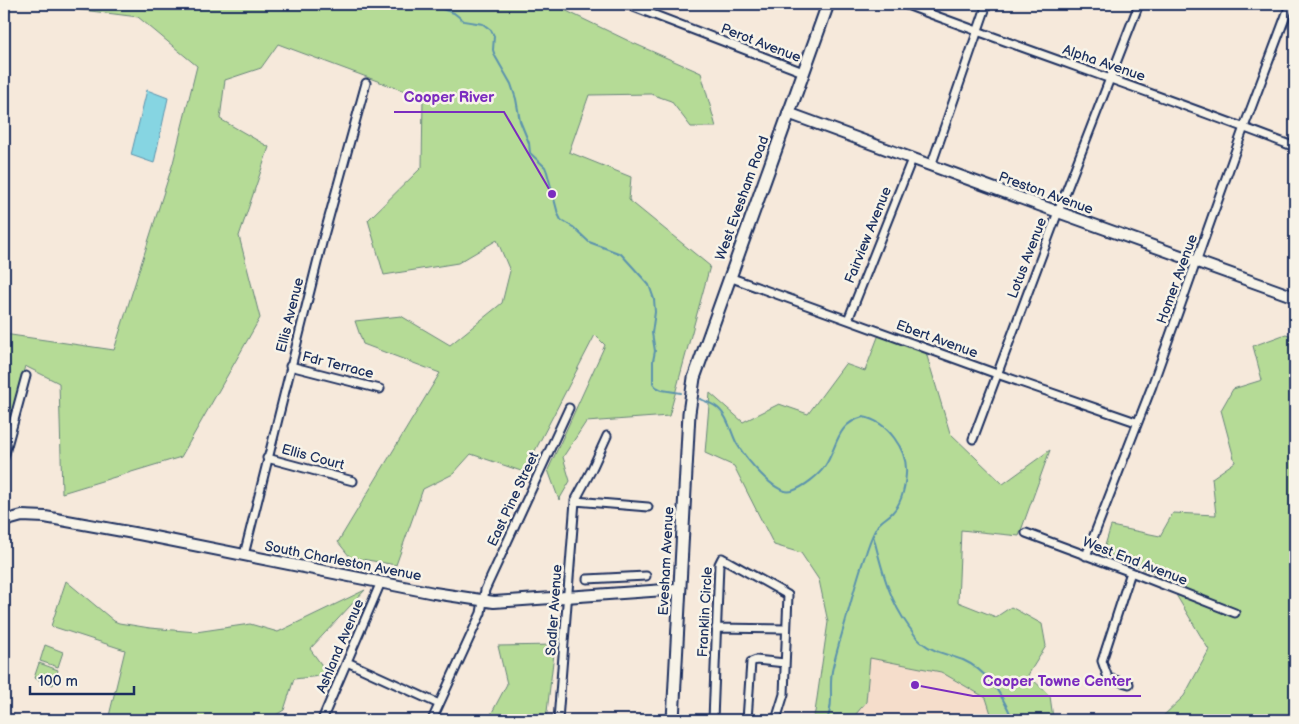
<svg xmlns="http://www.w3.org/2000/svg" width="1299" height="724" viewBox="0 0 1299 724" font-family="'Balsamiq Sans',sans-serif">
	<rect width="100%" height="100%" fill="#f6e9db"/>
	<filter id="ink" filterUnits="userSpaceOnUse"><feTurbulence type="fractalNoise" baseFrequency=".02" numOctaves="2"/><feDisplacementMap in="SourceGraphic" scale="10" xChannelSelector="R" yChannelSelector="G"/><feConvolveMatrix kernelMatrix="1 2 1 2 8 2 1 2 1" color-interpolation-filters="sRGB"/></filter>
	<g filter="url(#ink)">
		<path fill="#f5ddcb" d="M869,657L941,672L986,698L993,720H851L866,702Z"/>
		<path fill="#b5db96" stroke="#68857a" d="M35,4H552L633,43L701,73L716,127H691L671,101L651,94L589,95L569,152L631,177L629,200L710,266L669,416L586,422L563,457L570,481L559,500L548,470L605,345L595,335L524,472L471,454L453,474L423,489L396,565L350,557L338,542L440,373L363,344L355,321L401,316L450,345L502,303L510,271L497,240L458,263L384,275L368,220L422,167L423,98L278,44L261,68L225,80L220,119L269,147L239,236L260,318L181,457L62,493L59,383L25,366L6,433H4V334L114,350L173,163L197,66L138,17Z
			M881,329L924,346L950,433L1003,484L1050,450L1019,536L961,530L958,602L996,617L1011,607L1042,624L1046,646L1028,675L1050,696L1053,718L1058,720H993L986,698L941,672L870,658L866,702L851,720H812L815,712L828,622L819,580L801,553L774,545L734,466L705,453L710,393L743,422L779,404L808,414L845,364L865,371Z
			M1286,334L1295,337V720H1159L1184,696L1209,650L1166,578L1103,552L1111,526L1160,536L1173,513L1216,515L1212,478L1235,462L1221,410L1233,389L1262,380L1253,346Z
			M66,581L114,621L119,623L150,628L196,632L250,624L278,632L365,590L310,649L329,675L294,679L284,710L268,720H108L125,650L51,626Z
			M45,645L63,652L58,667L40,661Z
			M555,645L546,720H488L507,684L498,646Z
			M39,663L58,670L53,685L34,678Z"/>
		<path fill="#86d5e2" stroke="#5b93ad" d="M147,90L168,98L154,163L131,155Z"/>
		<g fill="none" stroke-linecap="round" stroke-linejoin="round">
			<path stroke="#5b93ad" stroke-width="2" d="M433,4L439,8L454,13L464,21L483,24L491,30L494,36L493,50L495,56L511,84L516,99L520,121L529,143L530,153L545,167L547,172L558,214L561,220L573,227L589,242L621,254L649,285L654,299L655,312L652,333L655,351L653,361V383L656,387L662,390L681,393
				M700,399C707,402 715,404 720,410C729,419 731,433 737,444C745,457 775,496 792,491C804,487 819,475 825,466C838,446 836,424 863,417C887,421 908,450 906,474C905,487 902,503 892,513C888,517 882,520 878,525C872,534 869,544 866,553C858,574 853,595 847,616C842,634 836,653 832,671C829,689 834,703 827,720
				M873,535C882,569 888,598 909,627C913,632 916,638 921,642C933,652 949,655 963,660C988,671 1003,696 1013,720"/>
			<defs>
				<path id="street" d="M626,4L803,72
					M904,4C1034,53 1166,97 1295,147
					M931,166L987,4
					M729,277L997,374L1136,422
					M848,320L912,159
					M290,366L380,389
					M973,439L1058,212L1139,4
					M4,457L26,376
					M267,458L353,481
					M575,501L648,507
					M1026,533L1131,572L1235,613
					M244,555L323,239L366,83
					M1086,556L1152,386L1244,127L1288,10
					M587,579L646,576
					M716,628L786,629
					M347,662L439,704
					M1129,684L1108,678L1102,661L1131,572
					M322,720L381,582
					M432,720L481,613L485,590L569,408
					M558,720L575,501L591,471L607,436
					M713,720L719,564L722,558L788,595L784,694L776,720
					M747,720L751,662L756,660L785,663"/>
				<path id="secondary" d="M788,113L1058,212L1295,297
					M4,521L22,516L45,517L139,534L434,593L494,602L679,589"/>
				<path id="primary" d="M673,720L689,413L694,378L828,4"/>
			</defs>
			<use href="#street" stroke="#1b2f5e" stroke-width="11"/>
			<use href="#secondary" stroke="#1b2f5e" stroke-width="14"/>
			<use href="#primary" stroke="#1b2f5e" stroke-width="15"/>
			<use href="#street" stroke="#f7f3e8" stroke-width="7"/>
			<use href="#secondary" stroke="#f7f3e8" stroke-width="10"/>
			<use href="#primary" stroke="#f7f3e8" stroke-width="11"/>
		</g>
	</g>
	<g text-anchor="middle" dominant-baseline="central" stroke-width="5" stroke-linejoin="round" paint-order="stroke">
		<g font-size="14" fill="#1b2f5e" stroke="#f7f3e8">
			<text transform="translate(761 43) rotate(21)">Perot Avenue</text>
			<text transform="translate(1104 63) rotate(19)">Alpha Avenue</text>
			<text transform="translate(1046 193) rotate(20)">Preston Avenue</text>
			<text transform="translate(742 198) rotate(-70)">West Evesham Road</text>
			<text transform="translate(868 235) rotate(-68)">Fairview Avenue</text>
			<text transform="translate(1027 258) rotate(-69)">Lotus Avenue</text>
			<text transform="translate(1177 279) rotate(-70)">Homer Avenue</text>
			<text transform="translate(290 315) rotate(-76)">Ellis Avenue</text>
			<text transform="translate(937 339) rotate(20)">Ebert Avenue</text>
			<text transform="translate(338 365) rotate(14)">Fdr Terrace</text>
			<text transform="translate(313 457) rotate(15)">Ellis Court</text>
			<text transform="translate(513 499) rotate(-65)">East Pine Street</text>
			<text transform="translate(343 561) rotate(11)">South Charleston Avenue</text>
			<text transform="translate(666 561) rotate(-87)">Evesham Avenue</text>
			<text transform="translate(1135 561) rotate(21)">West End Avenue</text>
			<text transform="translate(554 610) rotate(-86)">Sadler Avenue</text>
			<text transform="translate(705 612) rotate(-87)">Franklin Circle</text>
			<text transform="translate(340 646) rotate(-67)">Ashland Avenue</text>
		</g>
	</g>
	<path fill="none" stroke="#7b2cbf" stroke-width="2" d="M552 194L504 112H394M915 685L973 696H1141"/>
	<g fill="#7b2cbf" stroke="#f7f3e8" stroke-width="2">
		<circle cx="552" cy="194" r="5"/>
		<circle cx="915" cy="685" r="5"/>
	</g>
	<g font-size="15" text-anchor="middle" font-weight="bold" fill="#7b2cbf" stroke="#f7f3e8" stroke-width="5" stroke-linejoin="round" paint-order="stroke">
		<text x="449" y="102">Cooper River</text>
		<text x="1057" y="686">Cooper Towne Center</text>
	</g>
	<rect width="1299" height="724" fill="none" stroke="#f7f3e8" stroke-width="20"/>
	<rect x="10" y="10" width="1279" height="704" fill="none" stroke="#1b2f5e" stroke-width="2" filter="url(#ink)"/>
	<path d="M30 686v8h104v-8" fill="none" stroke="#1b2f5e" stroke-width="2.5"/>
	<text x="38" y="686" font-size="15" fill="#1b2f5e" stroke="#f7f3e8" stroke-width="4" paint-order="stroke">100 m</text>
</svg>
